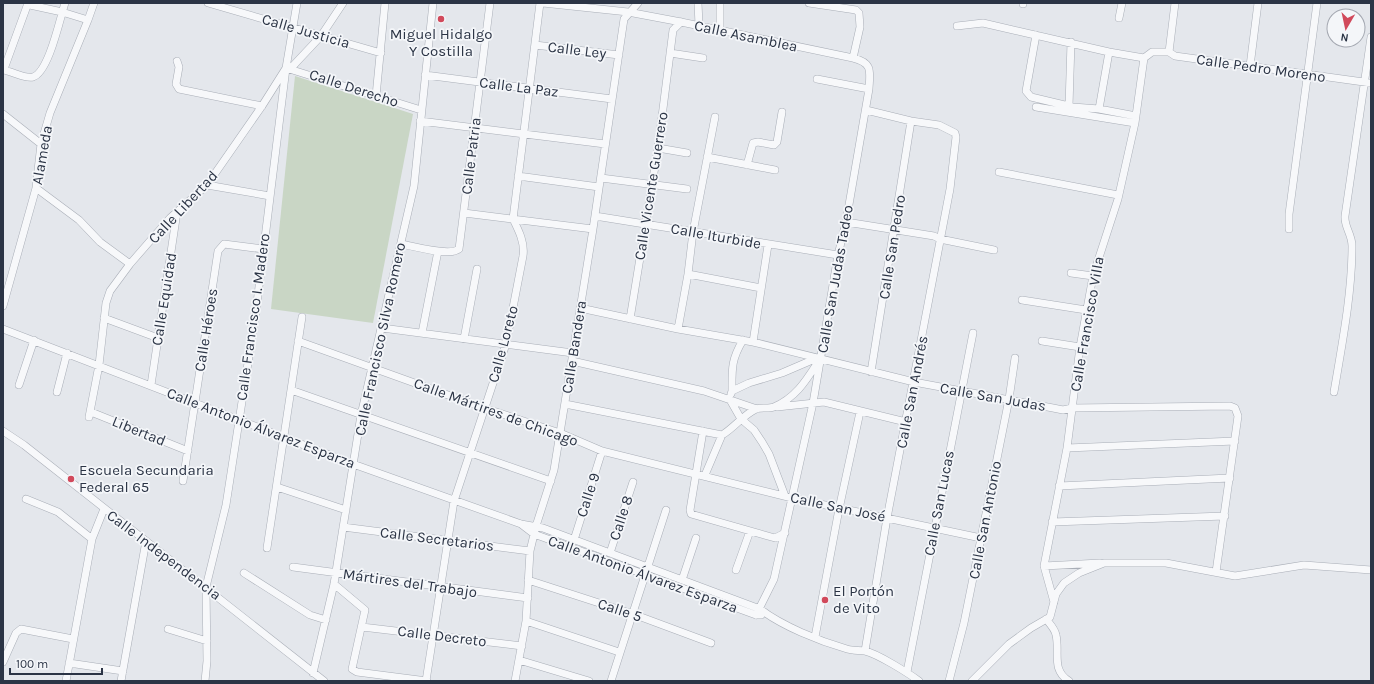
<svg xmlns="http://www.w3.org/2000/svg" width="1374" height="684" viewBox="0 0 1374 684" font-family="Karla,sans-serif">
	<rect width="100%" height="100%" fill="#e4e7ec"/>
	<path fill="#c9d6c5" d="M295,76L413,114L373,323L271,309Z"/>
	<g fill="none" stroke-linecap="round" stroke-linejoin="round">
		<defs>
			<path id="minor" d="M208,3L381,53
				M543,3L628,12L681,22L853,58C873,63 870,71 869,89L846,222L838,255L813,403L774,579L756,615
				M698,3L699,25
				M720,3V30
				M809,3L856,10L859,13L860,27L853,58
				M1023,4V3
				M1119,18L1122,3
				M88,20L94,3
				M957,26L983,23L1109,52
				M1036,35L1026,91L1031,97L1073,107L1099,109L1136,116
				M535,45L619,55
				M1169,52L1175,3
				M670,53L703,58
				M177,61L179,67L176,84L179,89L262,106
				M1250,66L1258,3
				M286,68L421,110
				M291,68L321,36L343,3
				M3,70C12,71 24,79 33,77C49,72 60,18 65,3
				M425,75L612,99
				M817,79L869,89
				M376,96L385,3
				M1069,106L1071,42
				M1036,107L1135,123
				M1099,109L1109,52L1144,58
				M3,114L41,144
				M420,121L605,144
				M658,148L687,153
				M707,157L775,170
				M747,165L753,143L758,142L774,145L777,142L782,112
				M999,172L1118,195
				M518,176L599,187
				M601,178L687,189
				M207,185L270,196
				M36,188L79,220L100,242L130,264
				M464,213L593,229
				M595,216L838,255
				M846,222L934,236L940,239L994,250
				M1289,229V214L1317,3
				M401,244C413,246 449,257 459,249L490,3
				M1071,273L1093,276
				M688,274L761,288
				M1022,300L1086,310
				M3,306L36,188L41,144L50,113L88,20L62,12L30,5L27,6L4,69
				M580,308L678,329L753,342L914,382L1053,408L1063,410L1072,408L1230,406L1235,408L1238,416L1216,572
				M104,318L158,338
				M630,319L658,148L673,30L681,22
				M382,328L573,353
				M3,329L353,464L521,524L543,528L760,609C782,626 819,641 847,649C853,651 859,650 865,651C878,654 908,673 919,681
				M678,329L688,274L693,232L715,117
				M422,333L438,251
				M464,339L477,269
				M298,341L484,408L560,433L602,451L792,498L981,538
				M1042,341L1080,347
				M753,342L768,245
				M572,361L704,391L757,409
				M871,372L911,121
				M19,385L34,340
				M151,385L177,212
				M291,390L551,481
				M732,391L749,383L782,373L817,358
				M57,392L67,353
				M1334,392C1342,344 1352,294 1352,246C1352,234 1344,227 1345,216L1371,37
				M731,394L732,391C732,369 731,360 743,340
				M729,398L741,419L754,430L762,442L769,454L785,496
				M565,404L722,435C734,428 743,415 756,409C762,407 769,409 774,407C797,397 807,379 820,359
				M777,407L824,402L906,422
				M91,412L188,451
				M89,417L99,365L106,303L110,291L130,264L170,218L207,185L262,106L286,68L297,3
				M3,431L24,445L324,681
				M703,431L690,510L691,514L775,538L785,533
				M1067,448L1235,441
				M705,475L722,435
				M183,481L218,251L224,244L263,249
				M1059,486L1230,478
				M277,487L346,510
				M26,499L58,512L92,539
				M1052,522L1225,516
				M521,524L534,534L756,615H761
				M343,527L530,551
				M574,540L602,451
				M267,548L302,317
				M610,553L633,482
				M1044,566L1100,563
				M293,567L528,598
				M736,570L750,531
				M244,573L310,615L326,620
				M528,580L633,614L711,643
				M682,580L696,538
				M334,584L365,610L352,669L357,672L427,681
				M1054,602L1044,566L1067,448L1080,347L1093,276L1118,199L1135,123L1144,58L1152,52H1169L1175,56L1371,83
				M1046,619C1050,624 1055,629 1056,635C1060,652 1051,670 1069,681
				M526,621L619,652
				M362,627L522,646
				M168,629L207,641
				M815,637L839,509L860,412
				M865,651L887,518L950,189L956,137L955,133L939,125L911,121L866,110
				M519,660L589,681
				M3,662L16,633L21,629L73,639
				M69,663L123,671
				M907,672L973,333
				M313,673L334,584L361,415L414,186L433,3
				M66,681L92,539L104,509
				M121,681L146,541
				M205,681L207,661L206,587L226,505L256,311L286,68
				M426,681L454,501L506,344L523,256C525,243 519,231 513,219L540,3
				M515,681L526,621L530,551L536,526L554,470L593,229L624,19L638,3
				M611,681L666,510
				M949,681L964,623L1009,399L1015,358
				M972,681L1009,644L1031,628L1050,617L1056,594L1064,583L1079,573L1104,563H1166L1235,576L1304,565L1371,570"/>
		</defs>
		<use href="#minor" stroke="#a9aeb7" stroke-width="8"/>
		<use href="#minor" stroke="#f7f8fa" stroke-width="7"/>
	</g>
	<g fill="#d1495b" stroke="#f4f6f9" stroke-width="1.5">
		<circle cx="441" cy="19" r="4"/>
		<circle cx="71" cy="479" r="4"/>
		<circle cx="825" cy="600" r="4"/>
	</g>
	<g text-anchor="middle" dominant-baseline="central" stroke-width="3.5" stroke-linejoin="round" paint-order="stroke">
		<g font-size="15" fill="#2b3445" stroke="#f4f6f9">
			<text transform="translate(306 31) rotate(16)">Calle Justicia</text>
			<text transform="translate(746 36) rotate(12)">Calle Asamblea</text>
			<text transform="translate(577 50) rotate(7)">Calle Ley</text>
			<text transform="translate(1261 68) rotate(8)">Calle Pedro Moreno</text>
			<text transform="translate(519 87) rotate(7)">Calle La Paz</text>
			<text transform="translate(354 88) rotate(18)">Calle Derecho</text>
			<text transform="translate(42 155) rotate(-80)">Alameda</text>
			<text transform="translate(471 156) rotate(-83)">Calle Patria</text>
			<text transform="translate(651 186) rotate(-81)">Calle Vicente Guerrero</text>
			<text transform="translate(183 207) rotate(-47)">Calle Libertad</text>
			<text transform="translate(716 236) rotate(10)">Calle Iturbide</text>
			<text transform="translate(892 247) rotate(-81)">Calle San Pedro</text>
			<text transform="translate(835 279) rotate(-80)">Calle San Judas Tadeo</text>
			<text transform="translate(164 299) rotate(-81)">Calle Equidad</text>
			<text transform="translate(253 317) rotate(-82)">Calle Francisco I. Madero</text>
			<text transform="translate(1087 324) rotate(-80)">Calle Francisco Villa</text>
			<text transform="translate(206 330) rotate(-81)">Calle Héroes</text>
			<text transform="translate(380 339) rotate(-78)">Calle Francisco Silva Romero</text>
			<text transform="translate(503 344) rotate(-75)">Calle Loreto</text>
			<text transform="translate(574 347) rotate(-81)">Calle Bandera</text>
			<text transform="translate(912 392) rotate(-79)">Calle San Andrés</text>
			<text transform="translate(993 397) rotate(10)">Calle San Judas</text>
			<text transform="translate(496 412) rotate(20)">Calle Mártires de Chicago</text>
			<text transform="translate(261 428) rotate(21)">Calle Antonio Álvarez Esparza</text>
			<text transform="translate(139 431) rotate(22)">Libertad</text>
			<text transform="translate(588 495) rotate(-72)">Calle 9</text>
			<text transform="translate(939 503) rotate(-79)">Calle San Lucas</text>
			<text transform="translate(838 507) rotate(12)">Calle San José</text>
			<text transform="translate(621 518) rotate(-72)">Calle 8</text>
			<text transform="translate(985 520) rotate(-79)">Calle San Antonio</text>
			<text transform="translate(437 539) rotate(7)">Calle Secretarios</text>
			<text transform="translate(164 555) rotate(37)">Calle Independencia</text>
			<text transform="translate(643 574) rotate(20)">Calle Antonio Álvarez Esparza</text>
			<text transform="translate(410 583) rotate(8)">Mártires del Trabajo</text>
			<text transform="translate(620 610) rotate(18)">Calle 5</text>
			<text transform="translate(442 636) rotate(7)">Calle Decreto</text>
		</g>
		<g font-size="15" fill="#2b3445" stroke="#f4f6f9" text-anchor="start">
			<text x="441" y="34" text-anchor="middle">Miguel Hidalgo<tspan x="441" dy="17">Y Costilla</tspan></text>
			<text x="79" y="470">Escuela Secundaria<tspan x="79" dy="17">Federal 65</tspan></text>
			<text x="833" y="591">El Portón<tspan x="833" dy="17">de Vito</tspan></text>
		</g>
	</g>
	<rect width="1374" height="684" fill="none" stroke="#2b3445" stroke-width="8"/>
	<g transform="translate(1346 28) rotate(189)"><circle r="19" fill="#f4f6f9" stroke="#a4a8b1"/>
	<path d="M0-3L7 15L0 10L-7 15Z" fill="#d1495b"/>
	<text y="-6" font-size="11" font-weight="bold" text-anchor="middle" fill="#2b3445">N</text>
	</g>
	<path d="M10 668v6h92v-6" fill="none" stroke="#2b3445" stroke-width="2"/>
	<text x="16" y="668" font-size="12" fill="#2b3445" stroke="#f4f6f9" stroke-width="3" paint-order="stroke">100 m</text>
</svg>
